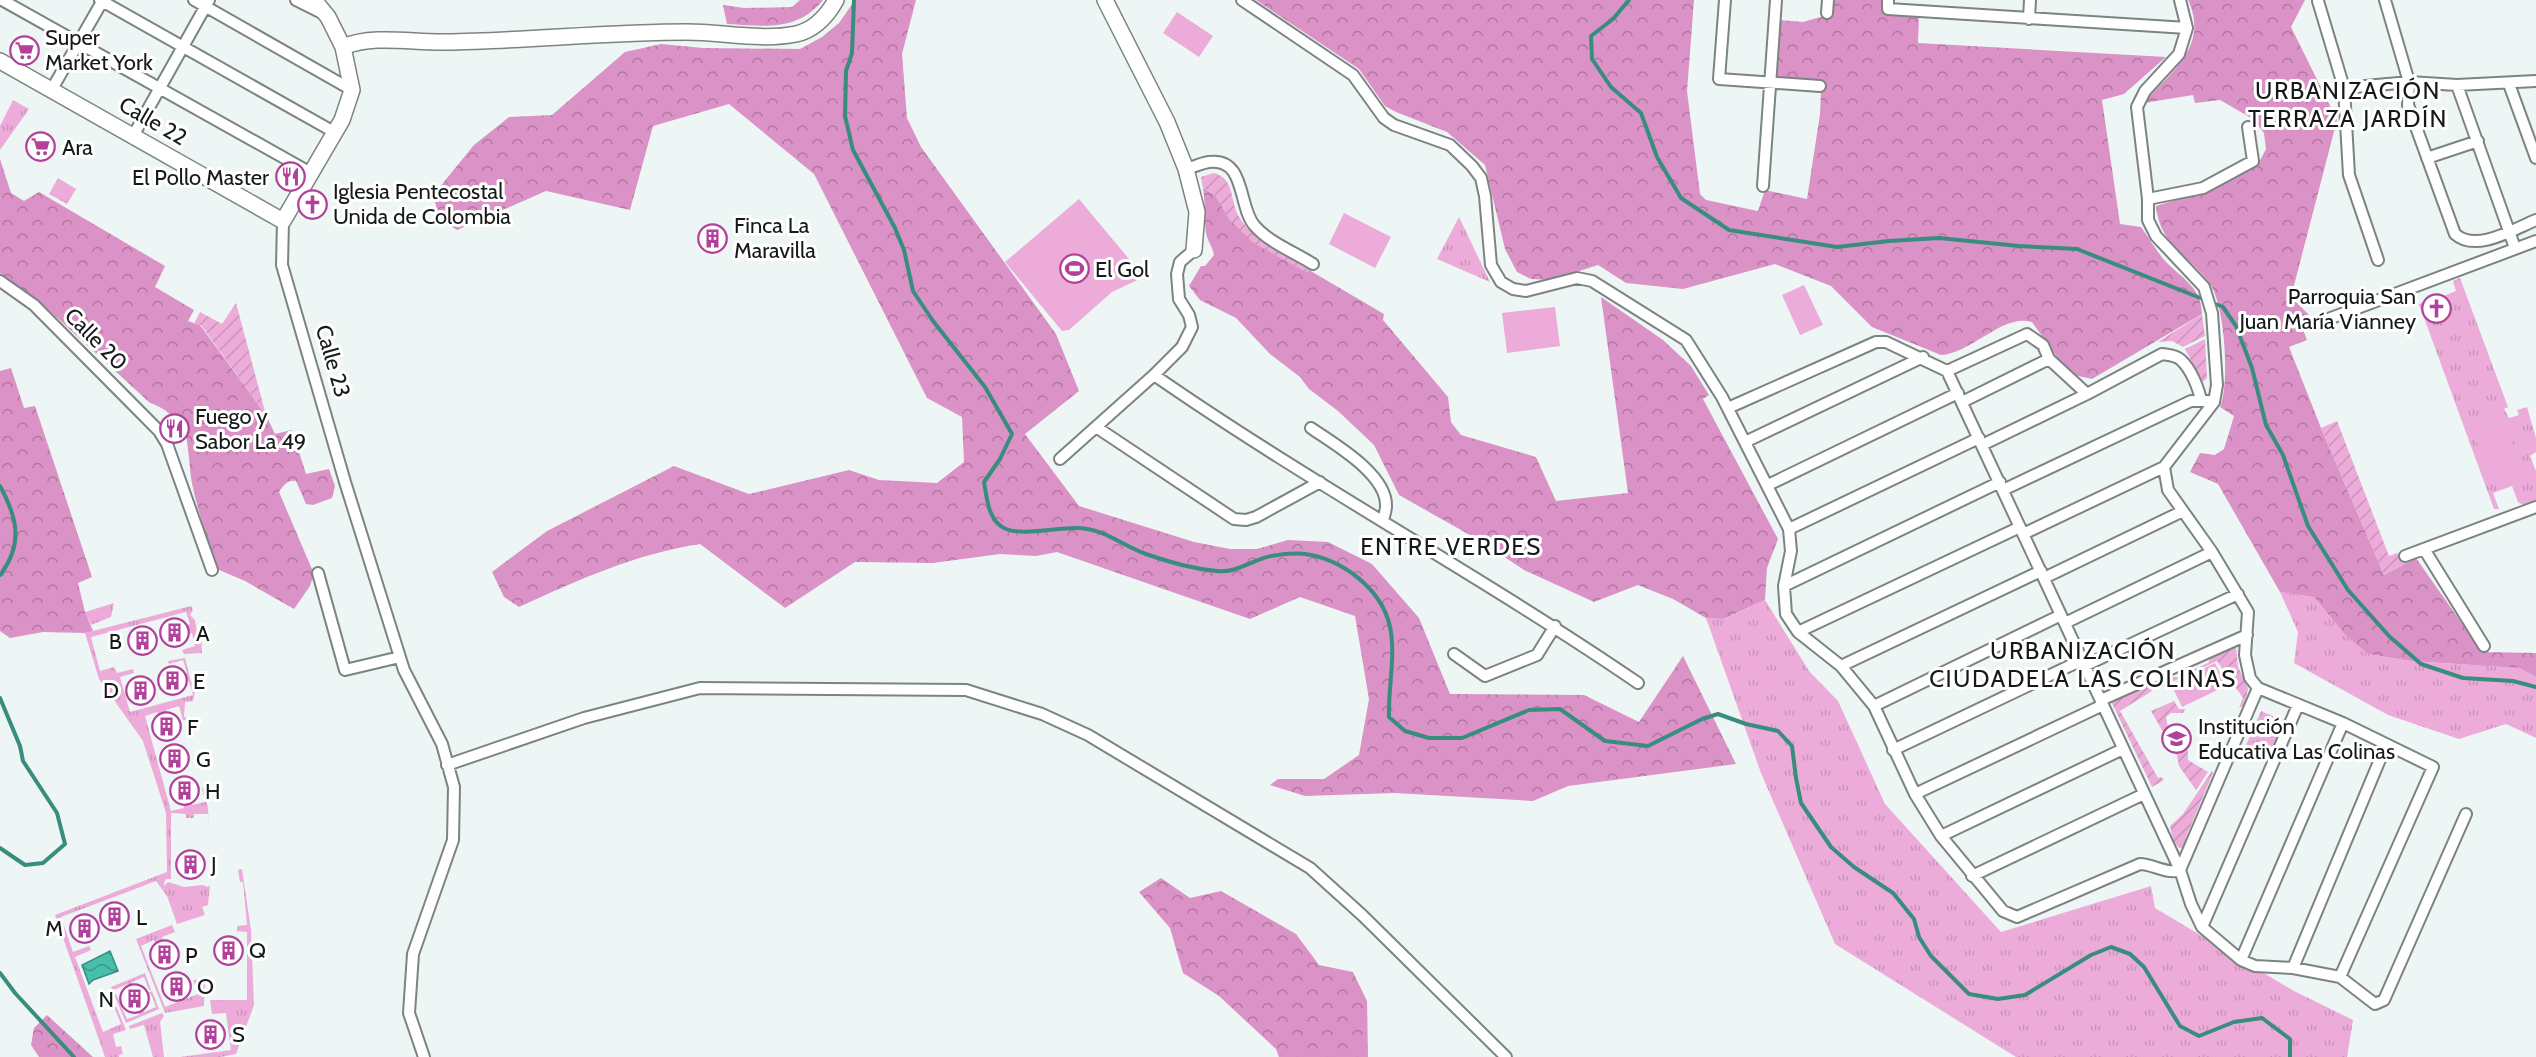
<svg xmlns="http://www.w3.org/2000/svg" width="2536" height="1057" viewBox="0 0 2536 1057" font-family="Cabin,sans-serif">
	<defs>
		<pattern id="grass-tufts" width="24" height="20" patternUnits="userSpaceOnUse" patternTransform="scale(1.5)"><rect width="24" height="20" fill="#ecabd9"/><path d="M3 7l-1-3M5 7V3M7 7l1-3M15 17l-1-3M17 17v-4M19 17l1-3" fill="none" stroke="#ca93ba"/></pattern>
		<pattern id="forest-crowns" width="20" height="18" patternUnits="userSpaceOnUse" patternTransform="scale(1.5)"><rect width="20" height="18" fill="#db92c6"/><path d="M2 6a3 3 0 1 1 6 0M12 15a3 3 0 1 1 6 0" fill="none" stroke="#b176a0"/></pattern>
		<pattern id="garden-furrows" width="10" height="10" patternUnits="userSpaceOnUse" patternTransform="scale(1.5)"><rect width="10" height="10" fill="#ecabd9"/><path d="M-1 1l2-2M0 10L10 0M9 11l2-2" fill="none" stroke="#ca93ba"/></pattern>
		<pattern id="water-waves" width="16" height="10" patternUnits="userSpaceOnUse" patternTransform="scale(1.5)"><rect width="16" height="10" fill="#47bfab"/><path d="M0 5q4-4 8 0t8 0" fill="none" stroke="#3a9a8a"/></pattern>
	</defs>
	<rect width="100%" height="100%" fill="#edf6f4"/>
	<path fill="url(#grass-tufts)" d="M13,100L29,109L0,150V126Z
		M58,178L76,189L67,204L49,194Z
		M1459,217L1490,282L1437,259Z
		M2460,278L2508,407L2504,409L2509,418L2519,415L2517,410L2527,407L2536,438V452L2530,456L2536,471V500L2523,505L2518,502L2512,486L2493,493L2499,509H2494L2419,304L2424,302L2431,322L2450,315L2444,296L2456,291L2453,281Z
		M2280,592L2314,597L2346,636L2368,654L2411,661L2519,668L2536,677V738L2506,724L2459,739L2388,715L2294,663L2298,632Z
		M1765,600L1809,671L1838,701L1885,804L2001,932L2151,886L2155,908L2294,991L2353,1020L2347,1057H2016L1835,944L1761,773L1706,618L1725,619Z
		M114,603L111,617L91,625L85,612Z
		M191,606L193,610L190,615L195,620L197,633L201,634L202,653L184,654L182,650L195,646L192,633L188,634L186,626L190,624L186,612L91,637L100,671L114,667L117,673L133,669L134,673L120,677L130,712L193,695L189,681L185,682L183,675L187,673L183,660L169,664L168,661L185,658L191,682L197,681L193,701L185,702L184,717L191,719L190,721L183,720L179,706L166,710V714L159,716L157,712L145,716L171,811L184,808L183,803L191,801L192,805L205,802L202,788L203,787L208,808L209,827L208,814H194V818H186V814L171,813V879H166L164,883V886L168,882L184,887L202,885L208,887L210,885L208,905L202,907L205,915L177,924L167,896L156,881L61,917L73,952L89,946L91,950L75,957L103,1032L121,1024L114,1007L116,1006L126,1030L113,1034L116,1047L121,1046L123,1054L119,1055V1057H105L55,915L167,872L166,813L143,741L99,679L85,633Z
		M2261,711L2284,721L2269,756L2246,745Z
		M242,869L251,930L254,1005L236,1054L221,1057H180L231,1050L226,1013L212,1014L210,1000H247V932L237,931V926L247,925L243,882H240L238,870Z
		M172,925L175,932L162,937L163,942L156,944L154,940L141,946L165,1007L198,994L193,980L205,979L204,1006L165,1013L136,939Z
		M145,973L151,990H149L144,977L132,982L133,986L129,988L127,984L114,990L120,1003L127,1001L128,1003L121,1006L127,1019L139,1015L137,1010L142,1008L144,1012L156,1007L151,994L144,995L152,991L159,1009L126,1023L111,987Z
		M162,1013L164,1016L160,1022L164,1057H153L144,1025L130,1029L129,1026Z"/>
	<path fill="url(#forest-crowns)" d="M800,0H823C797,32 764,26 727,24L723,5L744,8L792,7Z
		M855,0H916L902,54L907,118L921,147L1056,334L1079,391L1025,434L1079,506L1194,542L1230,549H1257L1288,540L1328,542L1372,564L1419,618L1450,694L1584,695L1639,722L1683,656L1736,764L1568,786L1533,801L1395,793L1305,796L1270,785L1278,779H1324L1359,755L1369,699L1355,616L1300,597L1250,619L1057,552L1036,556L1000,554L933,563L855,562L785,608L700,544C635,554 578,580 519,607L504,597L492,572L547,531L674,466L749,494L849,470L879,480L937,483L964,462L962,417L927,398L814,174L729,104L653,126L630,210L546,191L457,230C442,222 435,211 434,194L474,145L509,117L552,115L625,52L661,44L703,48L800,49L822,37L839,23Z
		M1256,0H1694L1687,91L1700,194L1706,200L1758,211L1765,190L1807,199L1820,114L1821,91L1824,90V81L1776,79L1779,20L1803,22L1831,14L1832,0H1886L1885,15H1919L1918,43L2166,57L2124,94L2102,100L2120,224L2141,227C2149,238 2157,252 2166,262C2184,280 2201,287 2202,314L2092,379L2069,374L2032,322C2003,313 1972,353 1941,355L1872,327L1831,286L1775,264L1683,289L1626,283L1598,265L1551,280L1531,279L1517,272L1505,249L1485,165L1447,132L1396,112L1385,106L1359,69Z
		M2188,0H2305L2291,27L2337,120L2291,297L2309,315L2299,319L2307,340L2289,347L2321,428L2384,575L2416,558L2482,652L2536,653V677L2519,668L2411,661L2368,654L2346,636L2314,597L2280,592L2218,484L2190,472L2200,453L2215,455L2224,449L2234,416L2220,407C2230,384 2225,305 2210,284C2189,255 2160,246 2156,206L2203,192L2257,166L2266,149L2264,133L2253,119L2220,100L2195,103L2193,95L2144,103C2170,72 2210,47 2188,0Z
		M0,159L11,193L24,201L39,192L165,266L155,287L194,310L188,321L200,325L266,415L275,434L292,430L306,474L329,469L335,486L332,498L313,505L306,504L296,481C287,480 284,485 279,492L314,574L310,586L294,609L245,581L217,569C208,540 198,513 192,483C190,474 188,438 185,433C179,420 164,407 150,403L39,301L0,273Z
		M1203,188L1215,195L1230,220L1307,272L1309,270L1384,314L1383,320L1448,397L1451,422L1461,435L1536,457L1556,501L1628,493L1601,297L1663,340L1691,366L1709,395L1703,399L1778,539L1767,568L1765,600L1724,619L1706,618L1673,599L1638,585L1594,602L1524,570L1484,543L1399,495L1374,445L1338,411L1309,389L1300,377L1270,354L1236,318L1200,300L1189,286L1201,266H1205L1214,255C1213,248 1209,243 1207,237C1203,221 1206,204 1203,188Z
		M11,368L24,408L35,406L92,577L78,583L85,612L93,631L85,633L43,632L10,638L0,631V371Z
		M1161,878L1190,898L1221,891L1296,934L1319,965L1353,972L1367,1001L1368,1057H1279L1276,1049L1219,996L1183,973L1170,928L1139,892Z
		M47,1015L93,1057H39L31,1045L34,1028Z"/>
	<path fill="url(#garden-furrows)" d="M1214,173C1235,179 1230,200 1238,215C1250,238 1288,257 1309,270L1307,273L1252,242L1230,220L1215,195L1203,188L1201,177Z
		M236,303L266,415L201,325L194,324L200,312L222,324Z
		M2202,314L2205,336L2183,347L2172,341L2158,342Z
		M2205,339L2207,378L2203,382L2185,349Z
		M2337,421L2389,556L2397,553L2399,557L2405,558L2407,563L2384,575L2321,428Z
		M2230,645L2236,646L2238,667L2248,688L2245,705L2239,708L2243,698L2217,661L2159,688L2155,681L2163,677H2178L2208,663L2214,652Z
		M2148,684L2152,691L2120,711L2158,778L2161,777L2164,780L2152,787L2111,701Z
		M2174,701L2179,709H2185L2183,713H2171L2166,717L2171,746L2151,711Z
		M2187,734L2188,760L2208,772L2196,790L2179,766L2174,742Z
		M2212,771L2213,773L2186,837L2187,847L2179,848L2173,840L2170,826L2183,814Z"/>
	<path fill="#ecabd9" d="M1177,12L1213,36L1199,57L1163,33Z
		M1079,199L1144,277L1112,292L1069,330L1062,331L1005,262Z
		M1344,213L1391,237L1375,268L1329,244Z
		M1804,285L1823,325L1800,335L1782,295Z
		M1555,307L1560,346L1507,353L1502,313Z
		M2504,420L2523,471L2492,483L2473,432Z
		M2215,663L2226,686L2182,707L2171,684Z"/>
	<path fill="url(#water-waves)" stroke="#388d7f" stroke-width="1.5" d="M110,951L118,971L93,980L89,984L82,965Z"/>
	<g fill="none" stroke-linecap="round" stroke-linejoin="round">
		<path stroke="#388d7f" stroke-width="4" d="M854,0L852,53L846,71L845,116L853,150L895,228L904,250L913,291L933,321L985,387L1012,434L1000,459L984,482C987,498 988,522 1006,529C1024,536 1058,527 1079,528C1104,529 1123,546 1146,554C1168,562 1194,569 1217,571C1238,574 1257,556 1278,555C1286,554 1297,553 1305,554C1342,559 1382,589 1390,627C1396,656 1388,687 1389,717L1405,731L1429,738H1462L1529,710L1560,709L1605,741L1648,746L1702,719L1718,714L1746,724L1778,731L1792,746L1796,778L1801,803L1831,847L1854,867L1893,893L1914,919L1919,937L1931,956L1969,994L1998,999L2025,995L2091,955L2111,947L2130,954L2144,967L2180,1026L2199,1036L2234,1022L2262,1018L2290,1039V1057
			M1629,0L1613,19L1591,36L1592,59L1611,87L1641,113L1657,157L1681,198L1729,230L1837,247L1889,241L1939,238L2019,246L2077,249L2223,307L2236,326L2252,368L2266,425L2283,455L2308,526L2348,590L2389,636L2421,664L2463,678L2513,681L2536,687
			M0,486C17,517 24,544 0,575
			M0,698L20,746L23,761L57,813L65,844L43,863L25,865L0,848
			M0,973L15,993L74,1057"/>
		<defs>
			<path id="street" d="M2,0L311,173
				M100,0L334,132
				M194,0L352,90
				M296,0L322,13
				M1242,0L1353,75L1384,118L1394,125L1450,145L1472,166L1481,178L1485,196L1491,265L1501,282L1513,289L1526,291L1577,278L1592,281L1686,340L1722,397L1789,529L1791,551L1784,586L1786,614L1798,632L1841,666L1874,706L1915,794L1941,836L2003,911L2017,917L2140,864C2153,864 2167,875 2180,870
				M1725,0L1719,79L1820,86
				M1888,0V9L2187,28
				M2180,0L2187,28L2179,54L2145,91L2137,107L2148,199V220L2156,236L2204,287L2212,313L2217,385L2214,402L2164,467L2168,490L2212,552L2248,612L2245,655L2250,678L2258,688L2343,723L2433,767L2340,977
				M2385,0L2409,82L2408,105L2455,234C2476,253 2514,229 2536,220
				M2318,1L2344,88
				M1827,13L1828,0
				M2029,19L2030,0
				M2509,84L2536,158
				M2457,85L2515,248
				M52,89L103,0
				M133,136L209,0
				M2427,158L2478,141
				M1186,169C1194,167 1201,163 1209,162C1246,157 1238,206 1254,225C1268,242 1294,252 1313,264
				M1763,186L1776,0
				M2148,199L2203,188L2253,161L2248,127
				M283,221L282,265L345,482L404,670L442,744L454,787L453,840L413,954L409,1013L424,1057
				M1194,250L1180,262L1177,274L1179,299L1189,315L1192,327L1182,347L1154,375C1311,484 1480,575 1638,683
				M2378,260L2349,175L2344,88L2409,82L2457,85L2536,81
				M0,281L34,305L159,431L167,444L212,570
				M2323,321L2536,241
				M1947,371L2027,334L2043,345L2049,359L2087,394L2162,354C2168,355 2176,355 2181,360C2191,369 2199,389 2201,401
				M1962,402L2049,359
				M1728,408L1876,342H1886L1947,371L2180,870L2191,904L2202,927L2241,960L2255,966L2293,968L2340,977L2375,1004L2384,1000L2466,814
				M1096,427L1234,519L1246,520L1256,517L1320,482
				M1311,428C1334,444 1387,474 1386,506C1386,511 1384,516 1383,520
				M1745,442L1923,357
				M1982,445L2087,394
				M1060,459L1154,375
				M1768,485L1958,393
				M2003,490L2191,401H2208
				M1789,529L1979,438
				M2023,534L2164,467
				M2424,549L2484,646
				M2405,556L2536,507
				M318,573L345,670L400,657
				M2044,578L2181,512
				M1784,586L2000,482
				M2065,623L2212,552
				M1798,632L2020,527
				M1454,654L1485,676L1537,655L1555,626
				M1841,666L2041,571
				M2084,666L2238,594
				M2101,700L2247,635
				M1874,706L2061,615
				M1893,750L2082,660
				M447,765L584,718L700,688L966,690L1042,714L1088,735L1310,868L1362,915L1506,1057
				M1915,794L2103,705
				M1941,836L2123,749
				M2180,870L2258,688
				M1972,876L2144,794
				M2202,927L2298,705
				M2241,960L2343,723
				M2293,968L2386,745"/>
			<path id="secondary" d="M1105,0L1167,122L1186,169L1197,212L1194,250
				M343,47C374,34 413,43 446,42C526,41 607,32 687,32C722,32 761,41 796,34C814,30 827,16 836,0
				M0,61L283,221L342,120L352,90L343,47L328,17L314,0"/>
		</defs>
		<use href="#street" stroke="#7c8482" stroke-width="14"/>
		<use href="#secondary" stroke="#7c8482" stroke-width="18"/>
		<use href="#street" stroke="#fff" stroke-width="10"/>
		<use href="#secondary" stroke="#fff" stroke-width="15"/>
	</g>
	<defs>
		<symbol id="supermarket-ring" viewBox="-11 -11 22 22"><circle r="9.5" fill="#fff" stroke="#b3409a" stroke-width="1.5"/><path d="M-6-5.5h2.5l.6 2H6L4.5 2H-2.5L-4.4-4H-6ZM-1.5 3.2a1.3 1.3 0 1 0 .1 0ZM3 3.2a1.3 1.3 0 1 0 .1 0Z" fill="#b3409a"/></symbol>
		<symbol id="restaurant-ring" viewBox="-11 -11 22 22"><circle r="9.5" fill="#fff" stroke="#b3409a" stroke-width="1.5"/><path d="M-5-6h1v4h1v-4h1v4h1v-4h1v5L-1.5 .5V6h-2V.5L-5-1ZM5-6V6H3V1.5H1.5Q1.5-4 5-6Z" fill="#b3409a"/></symbol>
		<symbol id="church-ring" viewBox="-11 -11 22 22"><circle r="9.5" fill="#fff" stroke="#b3409a" stroke-width="1.5"/><path d="M-1.2-6h2.4v3.5h3.3v2.4h-3.3V6h-2.4V-.1h-3.3v-2.4h3.3Z" fill="#b3409a"/></symbol>
		<symbol id="building-ring" viewBox="-11 -11 22 22"><circle r="9.5" fill="#fff" stroke="#b3409a" stroke-width="1.5"/><path d="M-4-6H4V6H1V3H-1V6H-4ZM-2.5-4.3h1.7v1.8h-1.7ZM.8-4.3h1.7v1.8H.8ZM-2.5-1h1.7V.8h-1.7ZM.8-1h1.7V.8H.8Z" fill="#b3409a"/></symbol>
		<symbol id="stadium-ring" viewBox="-11 -11 22 22"><circle r="9.5" fill="#fff" stroke="#b3409a" stroke-width="1.5"/><path d="M0-5a6.5 5 0 1 0 0 10a6.5 5 0 1 0 0-10ZM-3.5-1.8h7v3.6h-7Z" fill="#b3409a"/></symbol>
		<symbol id="university-ring" viewBox="-11 -11 22 22"><circle r="9.5" fill="#fff" stroke="#b3409a" stroke-width="1.5"/><path d="M0-5L7-2L0 1L-7-2ZM-4 1L0 2.5L4 1V4Q0 6-4 4Z" fill="#b3409a"/></symbol>
	</defs>
	<g fill-rule="evenodd">
		<use href="#supermarket-ring" x="8" y="34" width="33" height="33"/>
		<use href="#supermarket-ring" x="24" y="130" width="33" height="33"/>
		<use href="#restaurant-ring" x="274" y="160" width="33" height="33"/>
		<use href="#church-ring" x="296" y="188" width="33" height="33"/>
		<use href="#building-ring" x="696" y="222" width="33" height="33"/>
		<use href="#stadium-ring" x="1058" y="252" width="33" height="33"/>
		<use href="#church-ring" x="2420" y="292" width="33" height="33"/>
		<use href="#restaurant-ring" x="158" y="412" width="33" height="33"/>
		<use href="#building-ring" x="158" y="616" width="33" height="33"/>
		<use href="#building-ring" x="126" y="624" width="33" height="33"/>
		<use href="#building-ring" x="156" y="664" width="33" height="33"/>
		<use href="#building-ring" x="124" y="674" width="33" height="33"/>
		<use href="#building-ring" x="150" y="710" width="33" height="33"/>
		<use href="#university-ring" x="2160" y="722" width="33" height="33"/>
		<use href="#building-ring" x="158" y="742" width="33" height="33"/>
		<use href="#building-ring" x="168" y="774" width="33" height="33"/>
		<use href="#building-ring" x="174" y="848" width="33" height="33"/>
		<use href="#building-ring" x="98" y="900" width="33" height="33"/>
		<use href="#building-ring" x="68" y="912" width="33" height="33"/>
		<use href="#building-ring" x="212" y="934" width="33" height="33"/>
		<use href="#building-ring" x="148" y="938" width="33" height="33"/>
		<use href="#building-ring" x="160" y="970" width="33" height="33"/>
		<use href="#building-ring" x="118" y="982" width="33" height="33"/>
		<use href="#building-ring" x="194" y="1018" width="33" height="33"/>
	</g>
	<g text-anchor="middle" dominant-baseline="central" stroke-width="6" stroke-linejoin="round" paint-order="stroke">
		<g font-size="22" fill="#161919" stroke="#fff" text-anchor="start">
			<text x="45" y="37">Super<tspan x="45" dy="25">Market York</tspan></text>
			<text x="62" y="147">Ara</text>
			<text x="269" y="177" text-anchor="end">El Pollo Master</text>
			<text x="333" y="191">Iglesia Pentecostal<tspan x="333" dy="25">Unida de Colombia</tspan></text>
			<text x="734" y="225">Finca La<tspan x="734" dy="25">Maravilla</tspan></text>
			<text x="1095" y="269">El Gol</text>
			<text x="2416" y="296" text-anchor="end">Parroquia San<tspan x="2416" dy="25">Juan María Vianney</tspan></text>
			<text x="195" y="416">Fuego y<tspan x="195" dy="25">Sabor La 49</tspan></text>
			<text x="196" y="633">A</text>
			<text x="122" y="641" text-anchor="end">B</text>
			<text x="193" y="681">E</text>
			<text x="119" y="690" text-anchor="end">D</text>
			<text x="2198" y="726">Institución<tspan x="2198" dy="25">Educativa Las Colinas</tspan></text>
			<text x="187" y="727">F</text>
			<text x="196" y="759">G</text>
			<text x="205" y="791">H</text>
			<text x="211" y="864">J</text>
			<text x="136" y="917">L</text>
			<text x="63" y="928" text-anchor="end">M</text>
			<text x="249" y="950">Q</text>
			<text x="185" y="955">P</text>
			<text x="197" y="986">O</text>
			<text x="114" y="999" text-anchor="end">N</text>
			<text x="232" y="1034">S</text>
		</g>
		<g font-size="22" fill="#161919" stroke="#fff">
			<text transform="translate(153 121) rotate(30)">Calle 22</text>
			<text transform="translate(96 339) rotate(45)">Calle 20</text>
			<text transform="translate(333 361) rotate(74)">Calle 23</text>
		</g>
		<g font-size="24" letter-spacing="1.5" fill="#161919" stroke="#fff">
			<text x="2348" y="90">URBANIZACIÓN<tspan x="2348" dy="28">TERRAZA JARDÍN</tspan></text>
			<text x="1451" y="546">ENTRE VERDES</text>
			<text x="2083" y="650">URBANIZACIÓN<tspan x="2083" dy="28">CIUDADELA LAS COLINAS</tspan></text>
		</g>
	</g>
</svg>
